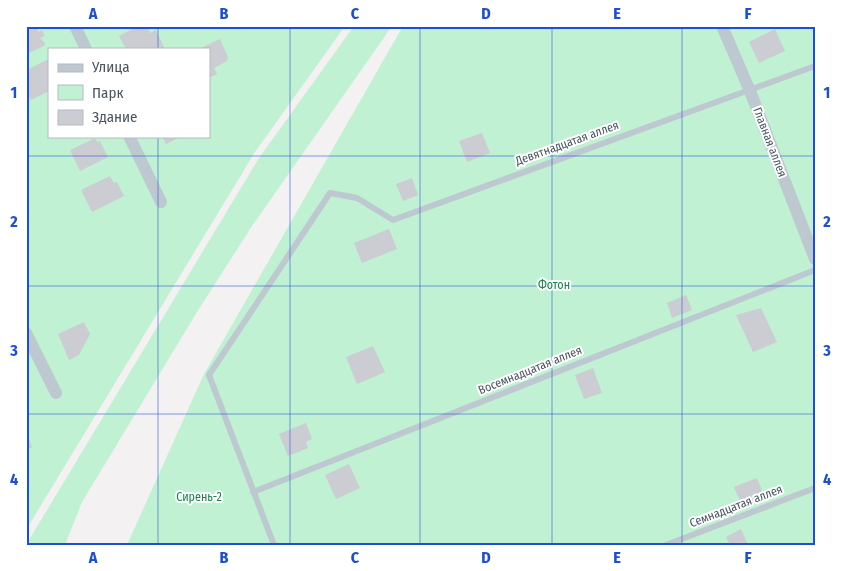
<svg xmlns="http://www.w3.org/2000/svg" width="841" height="571" viewBox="0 0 841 571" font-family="'Fira Sans Condensed',sans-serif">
	<rect width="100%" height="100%" fill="#f3f1f1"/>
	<path fill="#bff1d2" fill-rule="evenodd" d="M26,26H345L255,152L26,530ZM49,49H209V136H49Z
		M354,26H392L252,226L197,312L82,502L65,545H26L259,158Z
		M403,26H815V545H127L204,374Z"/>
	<path fill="#cbcdd3" d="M26,26H37L38,32L42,30L45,36L40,38L45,43L44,46L26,54Z
		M138,26H147L150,33L156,30L165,49H126L119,36Z
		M775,29L785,51L759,63L749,42Z
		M220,39L228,57L227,61L214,68L217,74L209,78V49H199Z
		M49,59V91L31,100L26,90V70Z
		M482,133L490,153L467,162L459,141Z
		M162,136H182L166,144Z
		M95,138L97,142L100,141L108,157L80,171L70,150Z
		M110,176L114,183L117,182L124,196L92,212L81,190Z
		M412,178L418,195L403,201L396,184Z
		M389,229L397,249L362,263L354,243Z
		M686,295L692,310L672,318L667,303Z
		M761,308L777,342L753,352L736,315Z
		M84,322L90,334L79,355L69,360L58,334Z
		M373,346L385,372L357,384L346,357Z
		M593,368L602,393L584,399L575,375Z
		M306,423L312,439L306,442L308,448L288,456L279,434Z
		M26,432L32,447L26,450Z
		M349,464L360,488L336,499L325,475Z
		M757,478L765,498L742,506L734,487Z
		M741,529L748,545H730L726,537Z"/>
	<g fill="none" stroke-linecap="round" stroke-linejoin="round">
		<path stroke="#bec8d0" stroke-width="6" d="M253,492L815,270
			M274,545L209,375L330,193L357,198L393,220L815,66
			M666,545L815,488"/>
		<path stroke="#bec8d0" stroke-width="12" d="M75,26L86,49
			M722,26L750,91L815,259
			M129,136L161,202
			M26,333L56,393"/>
	</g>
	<path fill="none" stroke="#1d4ed8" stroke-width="1" stroke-opacity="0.55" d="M158,26V49M290,26V545M420,26V545M552,26V545M682,26V545M158,136V545M26,156H815M26,286H815M26,414H815"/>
	<g text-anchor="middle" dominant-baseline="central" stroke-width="4" stroke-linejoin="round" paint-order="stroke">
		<g font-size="12" fill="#48545f" stroke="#fff">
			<text transform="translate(770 142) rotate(69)">Главная аллея</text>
			<text transform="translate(567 143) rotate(-20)">Девятнадцатая аллея</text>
			<text transform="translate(530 370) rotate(-22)">Восемнадцатая аллея</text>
			<text transform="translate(736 506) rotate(-21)">Семнадцатая аллея</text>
		</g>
		<g font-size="12" fill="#15844b" stroke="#fff">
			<text x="554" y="285">Фотон</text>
			<text x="199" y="497">Сирень-2</text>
		</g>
	</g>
	<rect width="841" height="571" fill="none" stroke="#ffffff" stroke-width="55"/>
	<rect x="48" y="48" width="162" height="90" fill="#ffffff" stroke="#b6bbbf"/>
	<rect x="58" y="64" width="25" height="8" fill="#bec8d0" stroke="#b6bbbf"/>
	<text x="92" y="72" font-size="15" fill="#48545f">Улица</text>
	<rect x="58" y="85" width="25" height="15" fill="#bff1d2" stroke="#b6bbbf"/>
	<text x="92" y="98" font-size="15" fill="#48545f">Парк</text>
	<rect x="58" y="110" width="25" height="15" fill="#cbcdd3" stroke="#b6bbbf"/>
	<text x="92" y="122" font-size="15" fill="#48545f">Здание</text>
	<rect x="28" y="28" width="786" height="516" fill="none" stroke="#1d4ed8" stroke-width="2"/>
	<g font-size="16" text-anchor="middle" font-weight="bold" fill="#1d4ed8">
		<text x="93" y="19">A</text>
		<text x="224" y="19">B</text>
		<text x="355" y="19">C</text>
		<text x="486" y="19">D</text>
		<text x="617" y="19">E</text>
		<text x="748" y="19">F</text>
		<text x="14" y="98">1</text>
		<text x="827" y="98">1</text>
		<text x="14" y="227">2</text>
		<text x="827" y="227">2</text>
		<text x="14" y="356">3</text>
		<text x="827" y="356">3</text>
		<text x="14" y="485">4</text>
		<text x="827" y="485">4</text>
		<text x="93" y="563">A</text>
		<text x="224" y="563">B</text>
		<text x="355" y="563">C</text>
		<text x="486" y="563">D</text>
		<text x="617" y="563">E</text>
		<text x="748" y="563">F</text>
	</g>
</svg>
